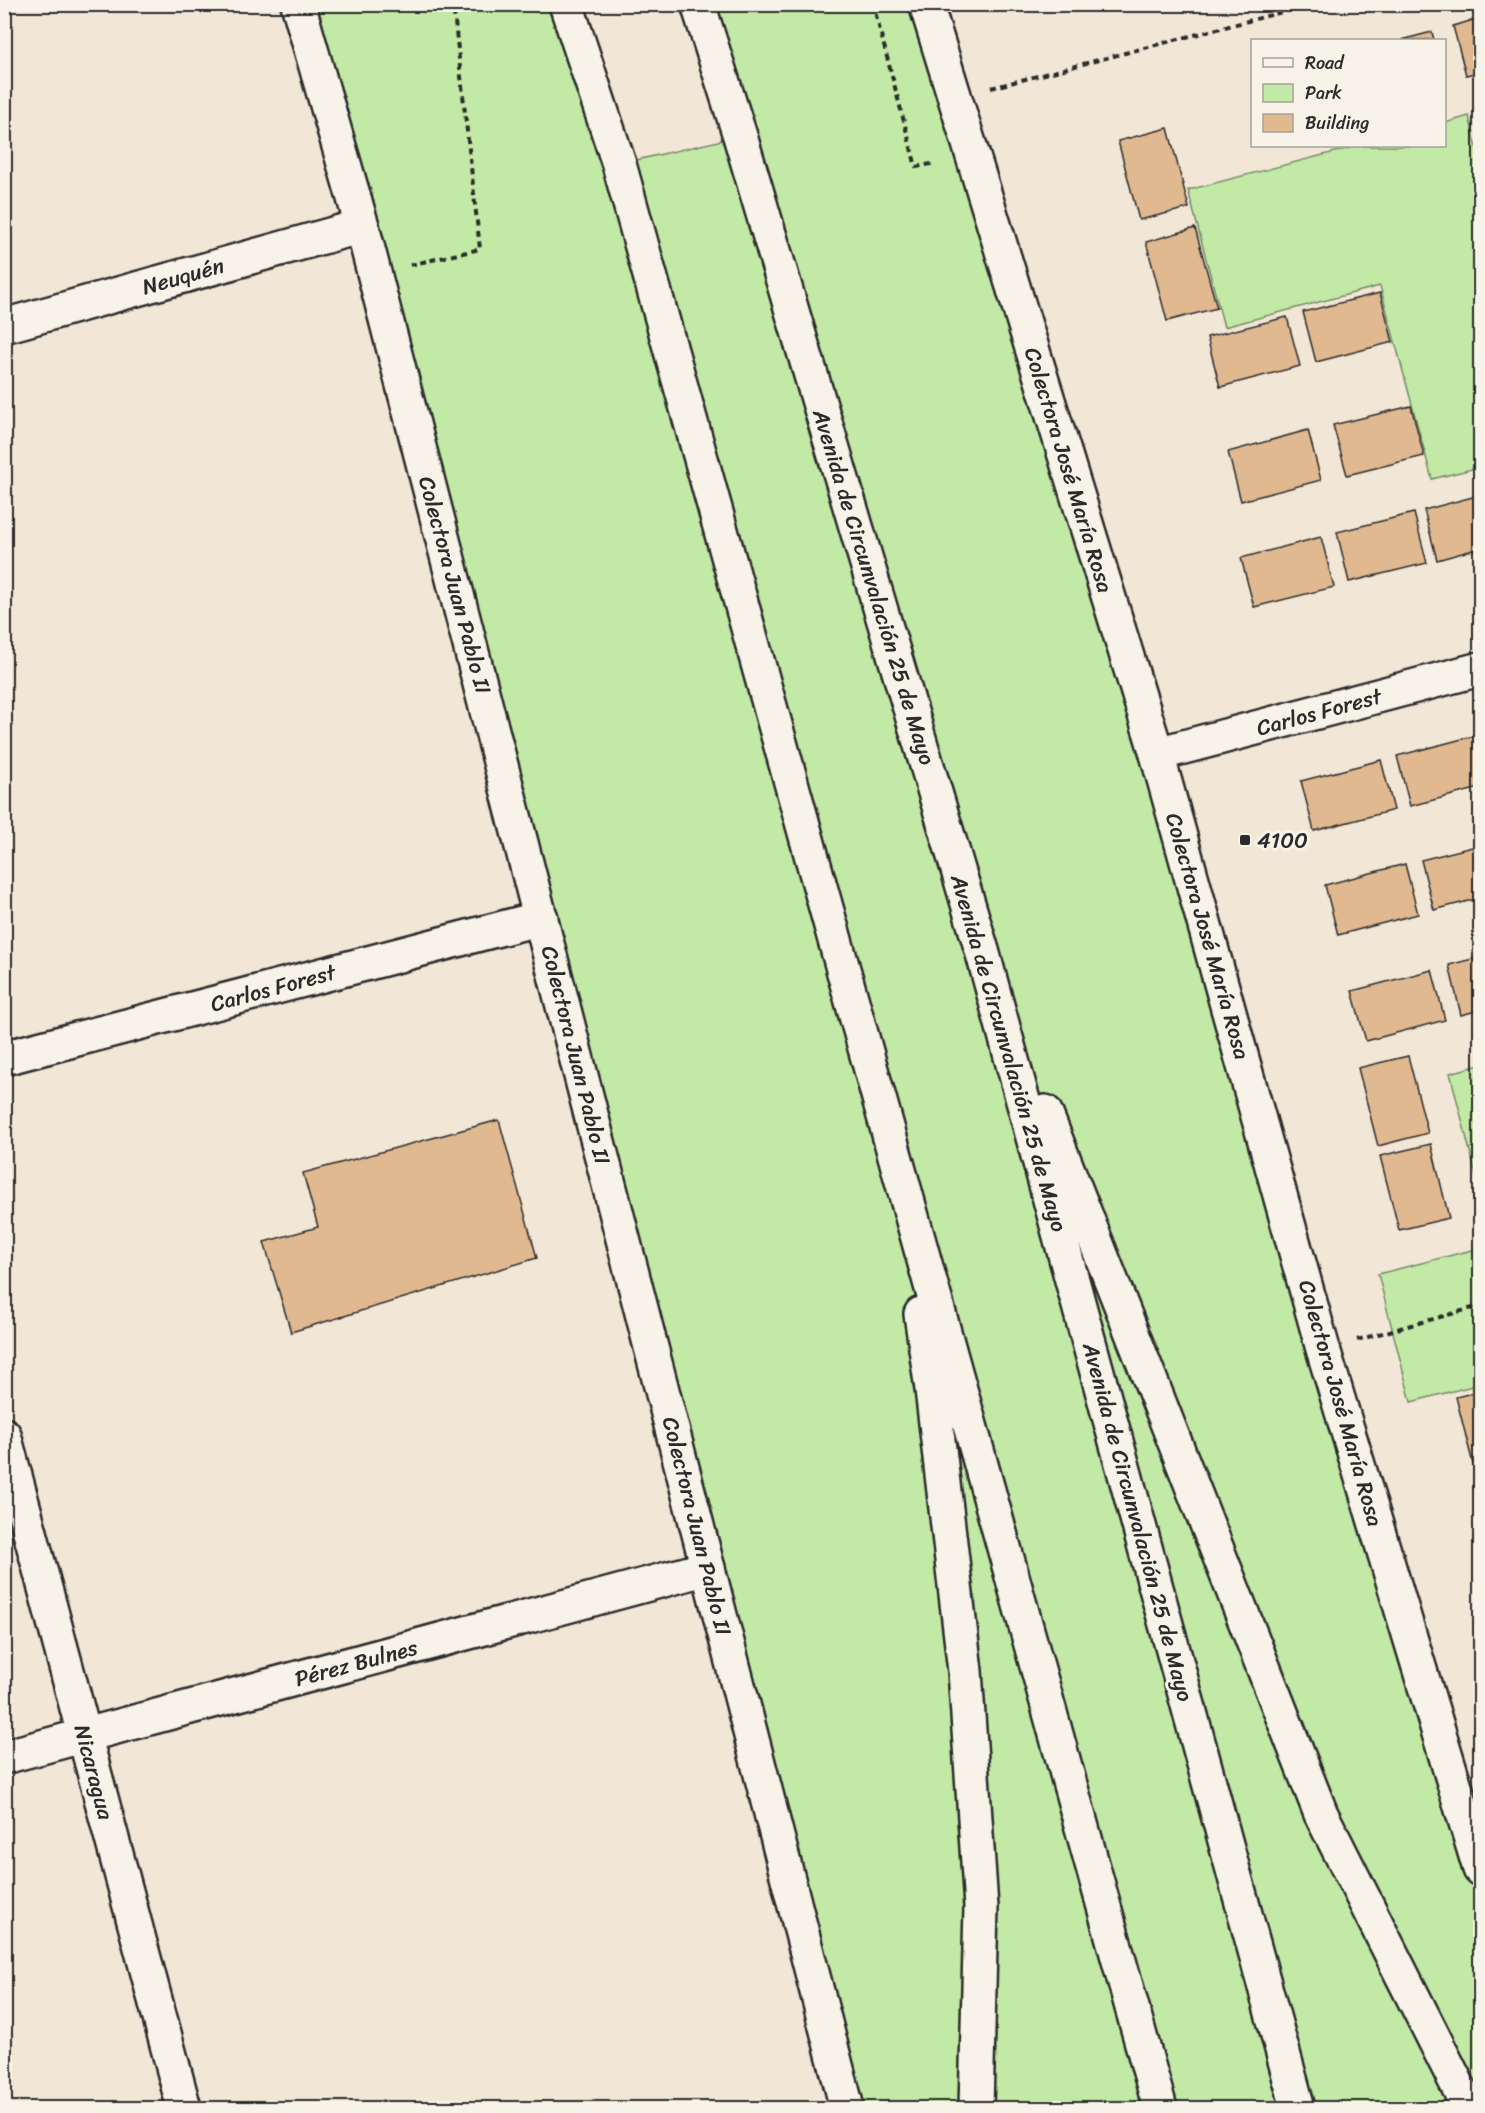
<svg xmlns="http://www.w3.org/2000/svg" width="1485" height="2113" viewBox="0 0 1485 2113" font-family="Sriracha,sans-serif">
	<rect width="100%" height="100%" fill="#f2e7d7"/>
	<filter id="ink" filterUnits="userSpaceOnUse"><feTurbulence type="fractalNoise" baseFrequency=".0167" numOctaves="2"/><feDisplacementMap in="SourceGraphic" scale="12" xChannelSelector="R" yChannelSelector="G"/><feConvolveMatrix kernelMatrix="1 2 1 2 8 2 1 2 1" color-interpolation-filters="sRGB"/></filter>
	<g filter="url(#ink)">
		<path fill="#c2eaa6" stroke="#768a68" stroke-width="1.5" d="M298,5H566L619,164L740,136L698,5H926L1480,1869V2108H847Z
			M1469,116L1480,161V467L1432,479L1380,286L1224,327L1188,190L1358,146H1444L1445,123Z
			M1480,1065V1191L1450,1073Z
			M1480,1248V1384L1411,1402L1378,1274Z"/>
		<path fill="#e0b991" stroke="#2b2b2b" stroke-width="1.5" d="M1480,18V72L1466,75L1453,26Z
			M1432,32L1434,40H1401Z
			M1168,128L1189,208L1139,220L1118,141Z
			M1195,228L1217,308L1167,321L1146,242Z
			M1380,293L1393,342L1316,362L1303,312Z
			M1287,317L1300,366L1220,387L1207,337Z
			M1411,406L1424,456L1347,475L1333,425Z
			M1308,430L1321,480L1241,501L1228,452Z
			M1480,495V548L1437,560L1424,510Z
			M1414,513L1427,563L1349,582L1337,532Z
			M1321,537L1334,587L1254,607L1241,558Z
			M1474,736L1480,761V788L1410,806L1397,756Z
			M1381,760L1394,810L1314,831L1301,781Z
			M1480,845V898L1434,910L1421,860Z
			M1405,864L1418,914L1338,935L1325,885Z
			M1480,957V1010L1461,1015L1449,965Z
			M1432,970L1445,1020L1366,1041L1352,991Z
			M1408,1056L1428,1133L1378,1146L1358,1068Z
			M499,1120L537,1258L291,1332L264,1242L318,1227L303,1173Z
			M1431,1144L1449,1218L1399,1230L1380,1156Z
			M1480,1391V1492L1456,1397Z"/>
		<g fill="none" stroke-linecap="round" stroke-linejoin="round">
			<defs>
				<path id="street" d="M4,326L362,226
					M1157,754L1480,669
					M4,1058L541,918
					M4,1435L184,2108
					M4,1757L708,1568"/>
				<path id="secondary" d="M298,4L362,226L847,2108
					M926,4L1157,754L1323,1349L1480,1869"/>
				<path id="highway" d="M566,4L619,164L1160,2108
					M698,4L740,136L983,954L1298,2108
					M1045,1112L1321,1814L1469,2108
					M921,1314L932,1389L965,1671L981,1907L976,2108"/>
			</defs>
			<use href="#street" stroke="#2b2b2b" stroke-width="38"/>
			<use href="#secondary" stroke="#2b2b2b" stroke-width="38"/>
			<use href="#highway" stroke="#2b2b2b" stroke-width="38"/>
			<path stroke="#2b2b2b" stroke-width="4" stroke-dasharray="6 4.5" stroke-linecap="butt" d="M873,4L916,167L936,163
				M991,88L1313,4
				M410,265L480,249L453,4
				M1357,1340L1480,1306"/>
			<use href="#street" stroke="#f7f3e8" stroke-width="33"/>
			<use href="#secondary" stroke="#f7f3e8" stroke-width="33"/>
			<use href="#highway" stroke="#f7f3e8" stroke-width="33"/>
		</g>
	</g>
	<rect fill="#2b2b2b" stroke="#f7f3e8" stroke-width="2" x="1239" y="834" width="12" height="12" rx="3"/>
	<g text-anchor="middle" dominant-baseline="central" stroke-width="6" stroke-linejoin="round" paint-order="stroke">
		<g font-size="22" fill="#2b2b2b" stroke="#f7f3e8">
			<text transform="translate(183 276) rotate(-16)">Neuquén</text>
			<text transform="translate(1069 470) rotate(73)">Colectora José María Rosa</text>
			<text transform="translate(455 585) rotate(75)">Colectora Juan Pablo II</text>
			<text transform="translate(874 587) rotate(73)">Avenida de Circunvalación 25 de Mayo</text>
			<text transform="translate(1319 712) rotate(-15)">Carlos Forest</text>
			<text transform="translate(1208 936) rotate(74)">Colectora José María Rosa</text>
			<text transform="translate(273 988) rotate(-15)">Carlos Forest</text>
			<text transform="translate(1009 1053) rotate(74)">Avenida de Circunvalación 25 de Mayo</text>
			<text transform="translate(576 1055) rotate(76)">Colectora Juan Pablo II</text>
			<text transform="translate(1341 1403) rotate(74)">Colectora José María Rosa</text>
			<text transform="translate(1138 1522) rotate(75)">Avenida de Circunvalación 25 de Mayo</text>
			<text transform="translate(697 1526) rotate(76)">Colectora Juan Pablo II</text>
			<text transform="translate(356 1663) rotate(-15)">Pérez Bulnes</text>
			<text transform="translate(94 1772) rotate(75)">Nicaragua</text>
		</g>
		<g font-size="22" fill="#2b2b2b" stroke="#f7f3e8" text-anchor="start">
			<text x="1257" y="840">4100</text>
		</g>
	</g>
	<rect width="1485" height="2113" fill="none" stroke="#f7f3e8" stroke-width="24"/>
	<rect x="12" y="12" width="1461" height="2089" fill="none" stroke="#2b2b2b" stroke-width="2" filter="url(#ink)"/>
	<rect x="1251" y="39" width="195" height="108" fill="#f7f3e8" stroke="#a5a39c" stroke-width="1.5"/>
	<rect x="1263" y="58" width="30" height="9" fill="#f7f3e8" stroke="#a5a39c" stroke-width="1.5"/>
	<text x="1305" y="69" font-size="18" fill="#2b2b2b">Road</text>
	<rect x="1263" y="84" width="30" height="18" fill="#c2eaa6" stroke="#a5a39c" stroke-width="1.5"/>
	<text x="1305" y="99" font-size="18" fill="#2b2b2b">Park</text>
	<rect x="1263" y="114" width="30" height="18" fill="#e0b991" stroke="#a5a39c" stroke-width="1.5"/>
	<text x="1305" y="129" font-size="18" fill="#2b2b2b">Building</text>
</svg>
